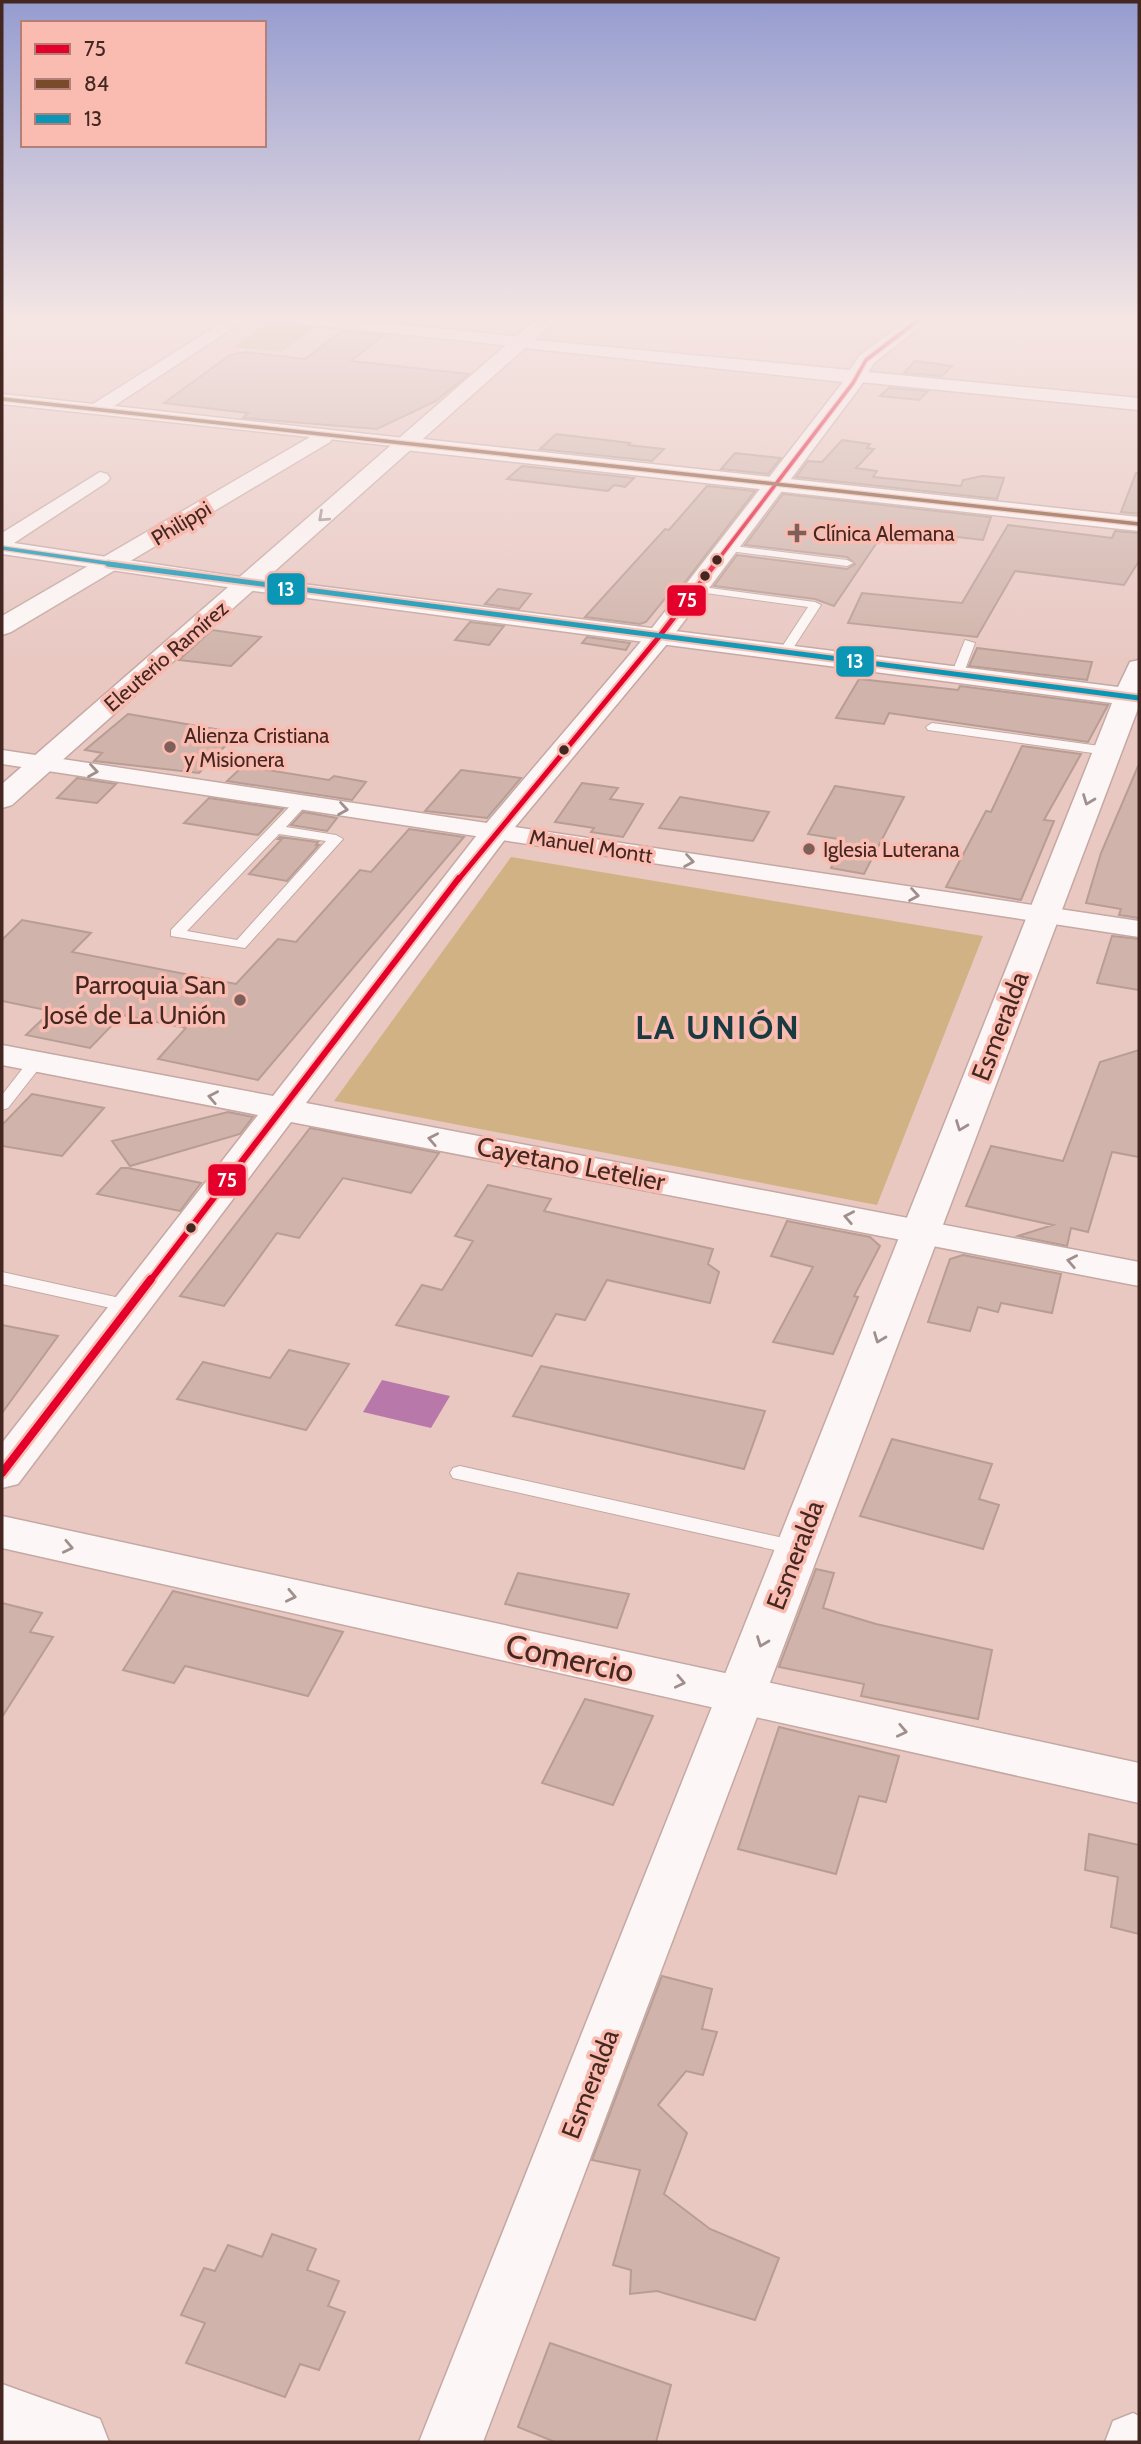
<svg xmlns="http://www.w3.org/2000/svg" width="1141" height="2444" viewBox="0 0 1141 2444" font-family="Cabin,sans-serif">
	<rect width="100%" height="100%" fill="#e9c8c2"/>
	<path fill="#d1b284" d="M269,322L316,327L281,352L232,347Z
		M511,857L983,936L877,1205L334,1101Z"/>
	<path fill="#b978aa" d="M382,1380L450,1396L431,1428L363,1412Z"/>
	<path fill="#d0b4ab" stroke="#b89d94" stroke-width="2" d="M341,331L384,335L351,361L469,374L436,401L377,429L243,418L248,413L164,403L230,355L246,352L305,359Z
		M915,361L952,366L942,376L904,373Z
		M889,388L928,391L919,400L880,396Z
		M556,434L630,443L628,445L664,449L652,461L540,449Z
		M842,440L870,444L867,448L874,449L856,468L877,471L873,477L961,486L963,480L982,476L1004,478L997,499L796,477L808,461L822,462Z
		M735,453L781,458L768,474L721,469Z
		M522,466L634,478L625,487L614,485L608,491L507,479Z
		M1136,473H1139V514L1121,512Z
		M707,486L755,491L682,586L676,585L646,622L640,624L585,617L665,529L669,530Z
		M783,494L991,517L983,540L886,529L834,606L815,599L714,586L737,555L847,569L855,564L847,557L745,545Z
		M1008,525L1112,538L1115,531L1139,533V561L1124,585L1015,571L977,637L848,623L862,593L962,603Z
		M498,589L531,594L519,609L485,604Z
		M470,622L504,626L489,645L455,640Z
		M212,630L261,637L231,666L179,660Z
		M587,637L630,643L626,650L582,643Z
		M977,648L1092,662L1087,680L969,666Z
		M859,679L958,690L960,686L1108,705L1088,742L889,713L884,724L836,718Z
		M128,714L238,733L199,773L94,761L102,753L85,750Z
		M1022,746L1081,754L1044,820L1054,821L1021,900L946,887L986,811L991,812Z
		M1139,764V918L1119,915L1121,909L1086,903L1101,853Z
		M243,766L329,780L334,776L366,782L352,800L227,781Z
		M461,770L521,778L487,818L425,811Z
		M77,778L116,784L97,803L57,798Z
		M582,783L618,788L610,799L643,804L623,837L591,832L594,828L555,822Z
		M835,786L904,797L864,874L831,868L844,840L808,834Z
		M680,797L769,812L753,841L659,828Z
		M209,798L283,809L258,835L184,823Z
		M303,812L337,818L327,831L291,825Z
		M409,829L464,837L258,1080L158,1059L186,1028L122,1015L90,1048L26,1035L51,1011L2,1001V940L22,920L91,933L72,952L236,984L278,939L296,942L360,870L371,872Z
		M280,837L318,842L316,845H319L287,881L249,874L282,839H278Z
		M1112,936L1139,939V990L1097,983Z
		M1139,1050V1157L1112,1152L1088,1232L1071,1228L1067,1246L1018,1236L1053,1225L966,1206L991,1146L1063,1161L1100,1062Z
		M32,1094L104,1108L62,1156L2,1146V1125Z
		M228,1112L253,1117L240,1134L130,1166L112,1141Z
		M310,1128L439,1153L411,1193L343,1178L299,1238L277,1233L224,1306L180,1296Z
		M121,1168H128L201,1183L180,1211L97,1194Z
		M488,1185L551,1199L544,1211L713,1249L708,1264L719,1272L710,1303L607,1280L585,1320L556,1314L532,1356L396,1325L422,1285L442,1290L473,1241L455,1236Z
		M787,1221L870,1237L880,1246L854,1296L858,1297L833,1354L773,1342L813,1267L771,1256Z
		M963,1255L1061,1274L1052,1313L1001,1303L998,1312L978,1307L970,1331L928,1322L950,1259Z
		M2,1325L58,1336L2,1413Z
		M289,1350L349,1364L306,1430L177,1399L203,1362L270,1378Z
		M541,1366L765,1411L744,1469L513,1416Z
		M892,1439L992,1464L979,1499L999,1505L983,1549L860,1516Z
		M816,1569L834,1573L823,1608L876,1624L992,1650L978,1719L861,1696L864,1684L779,1667Z
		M518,1573L629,1594L617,1628L505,1604Z
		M173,1591L343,1632L308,1696L185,1666L174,1683L123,1670Z
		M2,1603L42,1613L30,1632L53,1637L2,1717Z
		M585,1699L653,1716L613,1805L542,1783Z
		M779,1727L899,1756L886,1802L859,1796L836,1874L738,1849Z
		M1089,1834L1139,1845V1934L1111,1927L1118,1877L1085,1870Z
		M662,1976L712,1989L702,2029L717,2032L703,2075L686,2071L658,2105L687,2133L664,2194L710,2229L779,2258L755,2320L657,2291L630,2294L631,2270L613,2265L640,2170L592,2160Z
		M272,2234L316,2249L307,2270L339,2281L328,2306L345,2312L319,2370L300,2364L285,2397L186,2363L205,2323L181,2315L204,2268L215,2271L228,2245L262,2257Z
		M550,2343L671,2385L656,2442H555L518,2427Z"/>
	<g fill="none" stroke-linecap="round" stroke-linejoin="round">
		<defs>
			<path id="service" d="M726,545L847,560L853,563L847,566L722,550V546Z
				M695,586L815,602L821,605L788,656L784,657L778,653L808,607L691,591V587Z
				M965,640L975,643L963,675L953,678L951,675Z
				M932,723L1107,747L1113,751L1107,755L928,730L926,727Z
				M301,799L308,803L286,827L336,835L343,839L245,948L171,936V930L296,800ZM279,834L326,841L237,940L187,931Z
				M36,1057L44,1062L8,1108L2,1110V1095L30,1059Z
				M2,1272L129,1300L138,1306L129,1312L2,1284Z
				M460,1466L797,1541L804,1543L807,1548L804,1553L797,1555L453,1478L450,1473L453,1468Z"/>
			<path id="minor" d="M229,318H248L114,406L404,438L413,444L411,448L2,404V394L93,404Z
				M285,318H338L521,337L530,342L521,347L293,323Z
				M100,472L107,474L110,478L107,482L14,543L247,578L255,579L258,584L255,589L247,590L2,554V533Z
				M2,750L1139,921V937L2,764Z
				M1133,2413L1139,2416V2442H1105L1113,2421Z"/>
			<path id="tertiary" d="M538,318H559L528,346H514L511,342L514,338Z
				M322,430L333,437L330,442L11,632L2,635V616Z
				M247,577L1118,687L1130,662L1139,660V706L483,2442H419L1112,703L238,589L235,584L238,579Z"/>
			<path id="secondary" d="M857,371L1139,398V410L850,381L847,377Z
				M404,437L1139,517V531L396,449L393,444L396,439Z
				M2,2384L100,2419L109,2442H2Z"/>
			<path id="primary" d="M909,318H931L874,363L860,387L667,644L506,838L306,1103L1139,1262V1286L291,1122L18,1484L2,1488V1443L258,1115L2,1065V1045L273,1096L484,826L649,632L843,382L525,348L12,805L2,808V784L514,338L850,370L859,356Z
				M2,1516L1139,1763V1803L2,1548Z"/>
		</defs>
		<use href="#service" stroke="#c5a8a3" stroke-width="2"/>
		<use href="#minor" stroke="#c5a8a3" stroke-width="3"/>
		<use href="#tertiary" stroke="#c5a8a3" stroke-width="3"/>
		<use href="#secondary" stroke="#c5a8a3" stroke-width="3"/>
		<use href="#primary" stroke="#c5a8a3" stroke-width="3"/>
		<use href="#service" fill="#fcf7f6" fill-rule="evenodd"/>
		<use href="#minor" fill="#fcf7f6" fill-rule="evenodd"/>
		<use href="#tertiary" fill="#fcf7f6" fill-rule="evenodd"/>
		<use href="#secondary" fill="#fcf7f6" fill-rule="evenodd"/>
		<use href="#primary" fill="#fcf7f6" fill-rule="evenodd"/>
		<defs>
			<path id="bus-1-far3" d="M714,565L853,383L866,360L921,318"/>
			<path id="bus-1-far2" d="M458,880L658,638L715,564"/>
			<path id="bus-1-far1" d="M150,1281L459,878"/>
			<path id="bus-1" d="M2,1473L151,1279"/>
			<path id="bus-2" d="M2,399L1139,524"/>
			<path id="bus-3-far1" d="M2,548L120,565"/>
			<path id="bus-3" d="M108,564L1139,698"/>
		</defs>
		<use href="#bus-1-far3" stroke="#fabcb1" stroke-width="6"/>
		<use href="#bus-1-far2" stroke="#fabcb1" stroke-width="9"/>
		<use href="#bus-1-far1" stroke="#fabcb1" stroke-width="10"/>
		<use href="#bus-1" stroke="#fabcb1" stroke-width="13"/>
		<use href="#bus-2" stroke="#fabcb1" stroke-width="6"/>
		<use href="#bus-3-far1" stroke="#fabcb1" stroke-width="6"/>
		<use href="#bus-3" stroke="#fabcb1" stroke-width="9"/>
		<use href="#bus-1-far3" stroke="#e4002b" stroke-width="3.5"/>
		<use href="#bus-1-far2" stroke="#e4002b" stroke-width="5"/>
		<use href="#bus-1-far1" stroke="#e4002b" stroke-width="6"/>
		<use href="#bus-1" stroke="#e4002b" stroke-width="8"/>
		<use href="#bus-2" stroke="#7a4b2a" stroke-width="3.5"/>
		<use href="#bus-3-far1" stroke="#0a96b4" stroke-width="3.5"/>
		<use href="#bus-3" stroke="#0a96b4" stroke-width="5"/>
	</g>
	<defs><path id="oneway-chevron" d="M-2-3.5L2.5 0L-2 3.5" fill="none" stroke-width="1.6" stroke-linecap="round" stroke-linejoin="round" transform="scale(1.75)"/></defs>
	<g stroke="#a08f8c">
		<use href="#oneway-chevron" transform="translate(323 517) rotate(138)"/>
		<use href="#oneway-chevron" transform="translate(93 771) rotate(9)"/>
		<use href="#oneway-chevron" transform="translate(1088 800) rotate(111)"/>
		<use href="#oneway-chevron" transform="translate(343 809) rotate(9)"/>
		<use href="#oneway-chevron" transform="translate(689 861) rotate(9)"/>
		<use href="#oneway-chevron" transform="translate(914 895) rotate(9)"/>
		<use href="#oneway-chevron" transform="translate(213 1097) rotate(-169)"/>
		<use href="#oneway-chevron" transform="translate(961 1126) rotate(111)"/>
		<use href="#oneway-chevron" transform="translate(433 1139) rotate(-169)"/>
		<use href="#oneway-chevron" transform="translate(849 1217) rotate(-169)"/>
		<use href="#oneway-chevron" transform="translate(1072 1261) rotate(-169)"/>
		<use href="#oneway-chevron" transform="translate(879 1338) rotate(111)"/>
		<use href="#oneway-chevron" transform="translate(68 1547) rotate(12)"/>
		<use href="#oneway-chevron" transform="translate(291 1596) rotate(12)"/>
		<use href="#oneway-chevron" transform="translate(762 1642) rotate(111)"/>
		<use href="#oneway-chevron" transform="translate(680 1682) rotate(12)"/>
		<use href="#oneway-chevron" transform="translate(902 1731) rotate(12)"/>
	</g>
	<linearGradient id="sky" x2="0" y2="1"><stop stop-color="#959ccf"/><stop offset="0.48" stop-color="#f5e6e4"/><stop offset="1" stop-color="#f5e6e4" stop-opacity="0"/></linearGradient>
	<rect width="1141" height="660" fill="url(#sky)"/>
	<g fill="#7e5f5a" stroke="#fabcb1" stroke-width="2.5">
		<path d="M793.5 522.5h7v7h7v7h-7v7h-7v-7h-7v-7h7z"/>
		<circle cx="170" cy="747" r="7"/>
		<circle cx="809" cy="849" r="7"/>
		<circle cx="240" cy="1000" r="7"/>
	</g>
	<g fill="#452722" stroke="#fabcb1" stroke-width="2.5">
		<circle cx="717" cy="560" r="6"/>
		<circle cx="705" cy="576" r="6"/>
		<circle cx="564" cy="750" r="6"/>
		<circle cx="191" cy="1228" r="6"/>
	</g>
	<g text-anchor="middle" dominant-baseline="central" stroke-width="7" stroke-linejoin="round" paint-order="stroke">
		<g font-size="21" fill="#452722" stroke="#fabcb1">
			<text transform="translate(181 523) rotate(-31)">Philippi</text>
			<text transform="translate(166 656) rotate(-41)">Eleuterio Ramírez</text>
			<text transform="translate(591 846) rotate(9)">Manuel Montt</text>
		</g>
		<g font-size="21" fill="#452722" stroke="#fabcb1" text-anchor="start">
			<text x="813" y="533">Clínica Alemana</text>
			<text x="184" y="735">Alienza Cristiana<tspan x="184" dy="24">y Misionera</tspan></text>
			<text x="823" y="849">Iglesia Luterana</text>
		</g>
		<g font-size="26" fill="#452722" stroke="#fabcb1" text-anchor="end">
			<text x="226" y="985">Parroquia San<tspan x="226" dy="30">José de La Unión</tspan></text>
		</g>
		<g font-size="26" fill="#452722" stroke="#fabcb1">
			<text transform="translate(1000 1026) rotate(-69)">Esmeralda</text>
			<text transform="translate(571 1164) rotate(11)">Cayetano Letelier</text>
			<text transform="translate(795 1555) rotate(-69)">Esmeralda</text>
			<text transform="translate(590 2084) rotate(-69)">Esmeralda</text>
		</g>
		<g font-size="32" fill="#452722" stroke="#fabcb1">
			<text transform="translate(570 1658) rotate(12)">Comercio</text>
		</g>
		<g font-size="33" font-weight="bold" letter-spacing="2" fill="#193a40" stroke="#fabcb1">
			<text x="718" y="1027">LA UNIÓN</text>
		</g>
	</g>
	<g stroke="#fabcb1" stroke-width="2.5">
		<rect x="266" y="572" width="40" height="34" rx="7" fill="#0a96b4"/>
		<rect x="666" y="584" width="41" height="33" rx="7" fill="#e4002b"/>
		<rect x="835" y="645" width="40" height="33" rx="7" fill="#0a96b4"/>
		<rect x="207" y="1163" width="40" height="34" rx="7" fill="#e4002b"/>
	</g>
	<g font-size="19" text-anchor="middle" font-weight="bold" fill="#fff">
		<text x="286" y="596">13</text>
		<text x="687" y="607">75</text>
		<text x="855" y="668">13</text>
		<text x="227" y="1187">75</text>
	</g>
	<rect width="1141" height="2444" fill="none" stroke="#452722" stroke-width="7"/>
	<rect x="21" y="21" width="245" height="126" fill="#fabcb1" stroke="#b28078" stroke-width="2"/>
	<rect x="35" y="44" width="35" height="10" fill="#e4002b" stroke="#b28078" stroke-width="2"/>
	<text x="84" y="56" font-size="21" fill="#452722">75</text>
	<rect x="35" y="79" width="35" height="10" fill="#7a4b2a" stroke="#b28078" stroke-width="2"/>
	<text x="84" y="91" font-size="21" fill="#452722">84</text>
	<rect x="35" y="114" width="35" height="10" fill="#0a96b4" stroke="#b28078" stroke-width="2"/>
	<text x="84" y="126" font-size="21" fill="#452722">13</text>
</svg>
